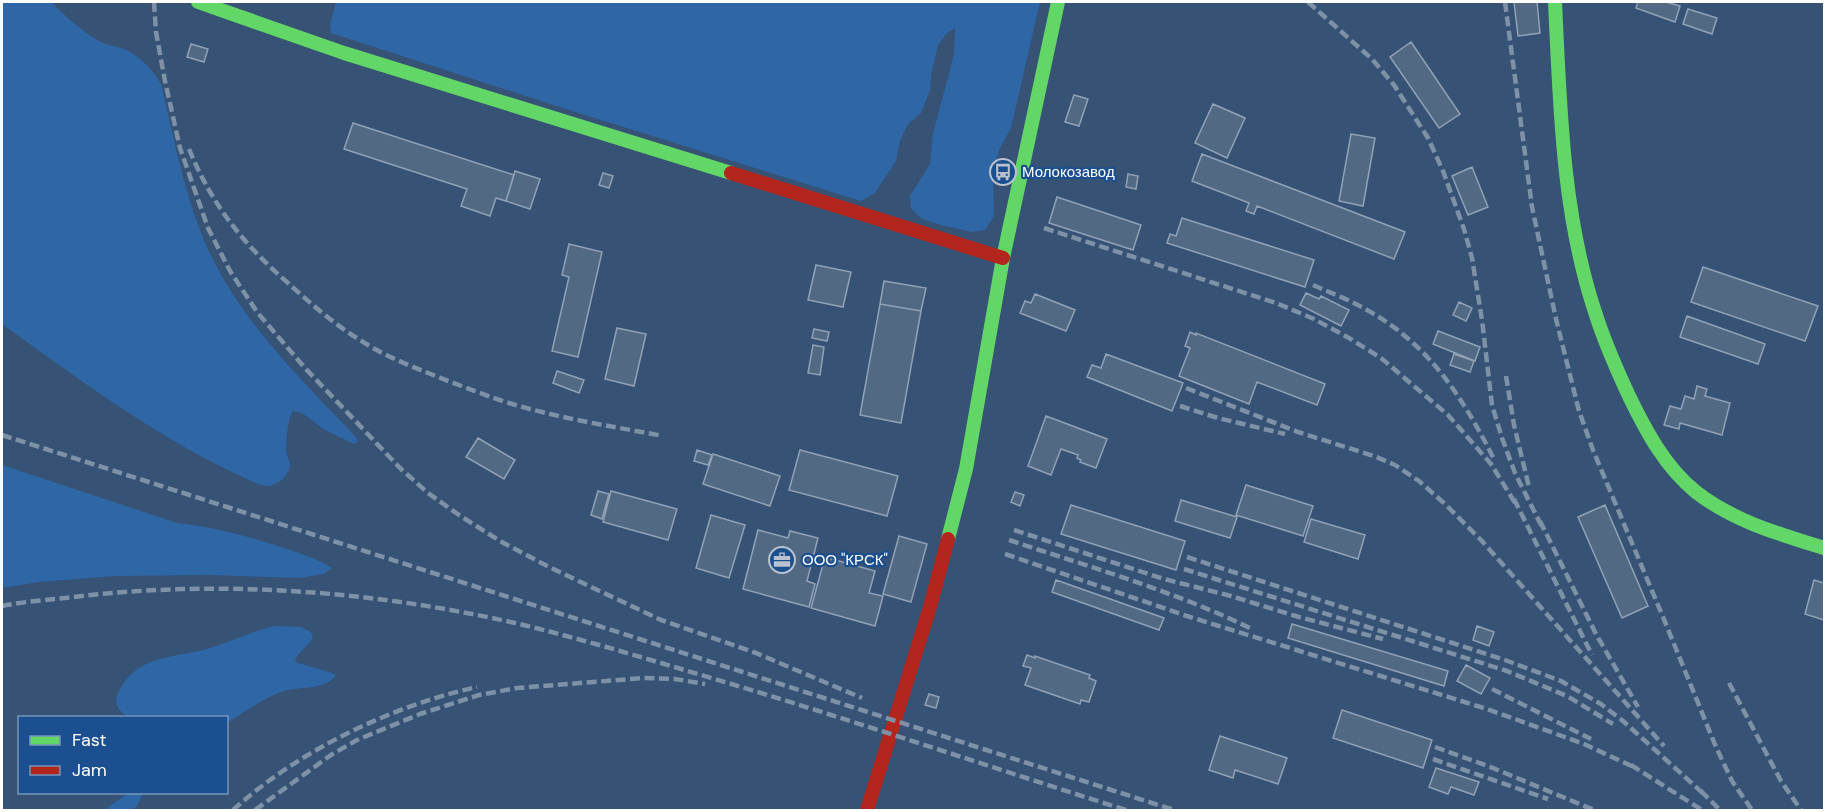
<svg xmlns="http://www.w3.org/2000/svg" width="1826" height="812" viewBox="0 0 1826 812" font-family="'DM Sans',sans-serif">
	<rect width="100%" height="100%" fill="#365274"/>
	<path fill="#2f66a5" d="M2,2H51C65,16 80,29 97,40C105,45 115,46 124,49C139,55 153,70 161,84C173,133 182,183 200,230C231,312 296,374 356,437L358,442L354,444L325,430L302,413L293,411C288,416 286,443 286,450C286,455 289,459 290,463C291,470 284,479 279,482C278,482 271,486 270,486C260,487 246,478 236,474C152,434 77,378 2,324Z
		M336,2H1040L1011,128L999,150L996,161L993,176L994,216L985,230L972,232L941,225L922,219L911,208L910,196L930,164L933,133L954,55L955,28L947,33L938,45L931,75L930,91L921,113L908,124L900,141L896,161L875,193L861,201L572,111L331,33L330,25Z
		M2,465L177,523C213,527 247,536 281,547C299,553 316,558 332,568L324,574L300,578L208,575L116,576L39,582L2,588Z
		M274,626L301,627L311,632L313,638C308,647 297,652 295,662L329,672L336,675C325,691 300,686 284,691C263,698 245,712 227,723L226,718L128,717C117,710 113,703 119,691C137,656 170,658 203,650C227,644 249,632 274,626Z
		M130,792L141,793L142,795L137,806L132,810H104Z"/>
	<path fill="#526984" stroke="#92a2b6" stroke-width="1.5" d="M1514,2H1537L1540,33L1518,36Z
		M1638,2H1666L1680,6L1675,22L1636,8Z
		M1688,9L1717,18L1712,34L1683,24Z
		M1411,42L1460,114L1439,128L1390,57Z
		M191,44L208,49L204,62L187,57Z
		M1074,95L1088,99L1079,126L1065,122Z
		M1213,104L1245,118L1227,158L1195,143Z
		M353,123L514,175L506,201L496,198L490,216L461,206L467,189L344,149Z
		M1351,134L1375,138L1363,206L1339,201Z
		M1202,154L1405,232L1394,259L1257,206L1254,214L1246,211L1249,203L1192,181Z
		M1472,167L1488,207L1468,215L1452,176Z
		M515,171L540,179L530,209L506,201Z
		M603,173L613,176L609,188L599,185Z
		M1128,174L1138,176L1136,189L1126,187Z
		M1057,197L1141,225L1133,250L1049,223Z
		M1182,218L1314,260L1305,287L1167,243L1170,234L1176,236Z
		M569,244L602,252L578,357L552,351L569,277L562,275Z
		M816,265L851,272L843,307L808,300Z
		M1703,267L1818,306L1805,341L1691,302Z
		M884,281L926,288L921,311L880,304Z
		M1306,293L1319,299L1321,296L1349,310L1341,326L1300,305Z
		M1035,294L1075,310L1066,331L1020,313L1025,301L1031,303Z
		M1459,302L1472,308L1466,321L1453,315Z
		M880,304L921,311L901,423L860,415Z
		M1687,316L1765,344L1758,364L1680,337Z
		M617,328L646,334L634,386L605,379Z
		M814,329L829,332L827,341L812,338Z
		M1438,331L1480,347L1475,361L1433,344Z
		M1190,332L1196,335V333L1325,384L1317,405L1257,382L1249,404L1179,376L1190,348L1185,346Z
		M813,345L824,347L820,375L808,373Z
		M1106,354L1183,383L1172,411L1087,377L1092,365L1101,368Z
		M1454,354L1474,361L1470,372L1450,365Z
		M557,371L584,380L579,393L553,383Z
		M1697,386L1707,389L1705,396L1730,403L1722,435L1680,423L1679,429L1664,425L1670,406L1681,409L1685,396L1694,399Z
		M1046,416L1107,439L1096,468L1080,462L1081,460L1077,458L1078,455L1061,449L1051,475L1028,466Z
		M478,438L515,460L504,479L466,457Z
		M697,450L712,455L708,465L694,461Z
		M800,450L898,476L887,516L789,490Z
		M713,454L780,476L770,506L703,484Z
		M1246,485L1313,506L1303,536L1236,515Z
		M598,491L609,494L602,519L591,515Z
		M611,491L677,509L668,540L603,522Z
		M1015,492L1024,495L1020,506L1011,502Z
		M1181,500L1237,517L1230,538L1175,521Z
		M1071,505L1185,541L1176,570L1061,534Z
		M1605,505L1648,606L1622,618L1578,517Z
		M711,515L745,525L729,578L696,568Z
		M1311,519L1365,535L1358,559L1304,542Z
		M758,530L788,538L790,531L818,538L807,581L815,584L809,607L743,589Z
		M899,536L927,544L911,602L883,594Z
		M825,557L875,571L869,593L883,596L875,626L811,608Z
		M1056,580L1164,618L1159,630L1052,592Z
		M1814,580L1824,583V620L1805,614Z
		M1292,624L1448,671L1444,686L1288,638Z
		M1477,626L1494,632L1489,646L1473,640Z
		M1027,655L1035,658V656L1090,675L1089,678L1096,681L1089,702L1081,700L1080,704L1025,685L1031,668L1023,666Z
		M1466,665L1490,678L1481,694L1457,681Z
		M929,694L939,697L936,708L925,705Z
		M1342,710L1432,740L1423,768L1333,738Z
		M1220,736L1287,758L1278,784L1235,770L1233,778L1209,770Z
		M1436,768L1479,782L1474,795L1451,787L1448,794L1429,787Z"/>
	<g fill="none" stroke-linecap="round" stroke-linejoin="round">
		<path stroke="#63d668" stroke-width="14" d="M198,2L344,53L731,173
			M1555,2C1560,105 1562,213 1595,312C1604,341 1616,368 1629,396C1646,431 1665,467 1696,492C1733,521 1779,534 1824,548
			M948,539L966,469L1003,258L1058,2"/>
		<path stroke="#b3261e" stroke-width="14" d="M731,173L1003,258
			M867,810L930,607L948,539"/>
		<path stroke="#7e92a7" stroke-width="4.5" stroke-dasharray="10 4.5" stroke-linecap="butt" d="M154,2L156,32L165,81L180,148L208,228L230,271L257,312L305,368L401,469L428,493L459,515L500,541L549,567L661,620L756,653L862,698
			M1308,2L1372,59L1394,85L1428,138L1443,171L1464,229L1472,258L1482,320L1492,405L1502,438L1515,473L1543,529
			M1505,2L1532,207L1556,319L1579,411L1593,450L1663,617L1716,747L1732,781L1752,810
			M189,149C212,205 243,244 288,283C311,304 334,324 360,340C384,356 411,366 438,377C472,390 506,404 542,412C581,422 622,428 663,436
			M1044,228L1276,303L1314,319L1349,338L1381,358L1448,415L1491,464L1517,506
			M1313,285C1331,293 1350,300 1367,310C1429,344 1463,398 1494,459
			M1506,376L1514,425L1529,487
			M1186,388L1298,432L1374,456L1395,465L1419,481L1445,504L1481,540L1664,746
			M1180,406L1218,418L1285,434
			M2,435L1174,810
			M1514,499L1592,655
			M1540,521L1596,634L1638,707
			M1014,530L1164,579L1231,596L1299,617L1383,639
			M1009,540C1090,567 1174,591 1252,629
			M1005,554L1190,617L1487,709L1584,744L1638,769
			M1187,557L1505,660L1561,681L1601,704L1623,721L1706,796
			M1184,569L1507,671L1567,696L1613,724
			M2,606C22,602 44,600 65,598C215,579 368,590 515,623C587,640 657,662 728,683C861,723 993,768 1126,810
			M1729,683L1781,781L1801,810
			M1492,689L1591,739
			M1435,747L1488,766L1594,810
			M1433,759L1548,799
			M1631,765L1702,810
			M1701,791L1720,810
			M233,810C298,751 391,706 477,687
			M255,810L331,755L357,740L420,714L479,695L517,688L644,678L675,679L705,684"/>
	</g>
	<defs>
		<symbol id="bus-ring" viewBox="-11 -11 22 22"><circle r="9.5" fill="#1b4f8f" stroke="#b9c2ce" stroke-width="1.5"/><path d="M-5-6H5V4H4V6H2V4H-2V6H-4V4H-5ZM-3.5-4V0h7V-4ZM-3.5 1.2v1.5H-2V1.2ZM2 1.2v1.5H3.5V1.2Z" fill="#b9c2ce"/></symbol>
		<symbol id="office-ring" viewBox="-11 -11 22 22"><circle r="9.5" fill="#1b4f8f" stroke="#b9c2ce" stroke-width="1.5"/><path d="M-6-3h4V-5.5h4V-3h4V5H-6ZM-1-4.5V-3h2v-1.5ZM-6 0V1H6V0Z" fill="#b9c2ce"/></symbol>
	</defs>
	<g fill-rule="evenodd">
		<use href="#bus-ring" x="988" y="157" width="30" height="30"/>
		<use href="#office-ring" x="767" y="545" width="30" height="30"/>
	</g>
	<g text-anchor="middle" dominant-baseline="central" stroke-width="4.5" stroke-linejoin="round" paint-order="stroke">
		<g font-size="15" fill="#fff" stroke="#1b4f8f" text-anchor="start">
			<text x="1022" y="172">Молокозавод</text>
			<text x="802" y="560">ООО "КРСК"</text>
		</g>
	</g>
	<rect width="1826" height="812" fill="none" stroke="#ffffff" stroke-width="6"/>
	<rect x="18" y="716" width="210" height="78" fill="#1b4f8f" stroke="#7695bc" stroke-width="1.5"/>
	<rect x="30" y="736" width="30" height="9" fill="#63d668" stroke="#7695bc" stroke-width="1.5"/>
	<text x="72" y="746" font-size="18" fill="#ffffff">Fast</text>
	<rect x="30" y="766" width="30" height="9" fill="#b3261e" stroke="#7695bc" stroke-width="1.5"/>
	<text x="72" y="776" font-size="18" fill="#ffffff">Jam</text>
</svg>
